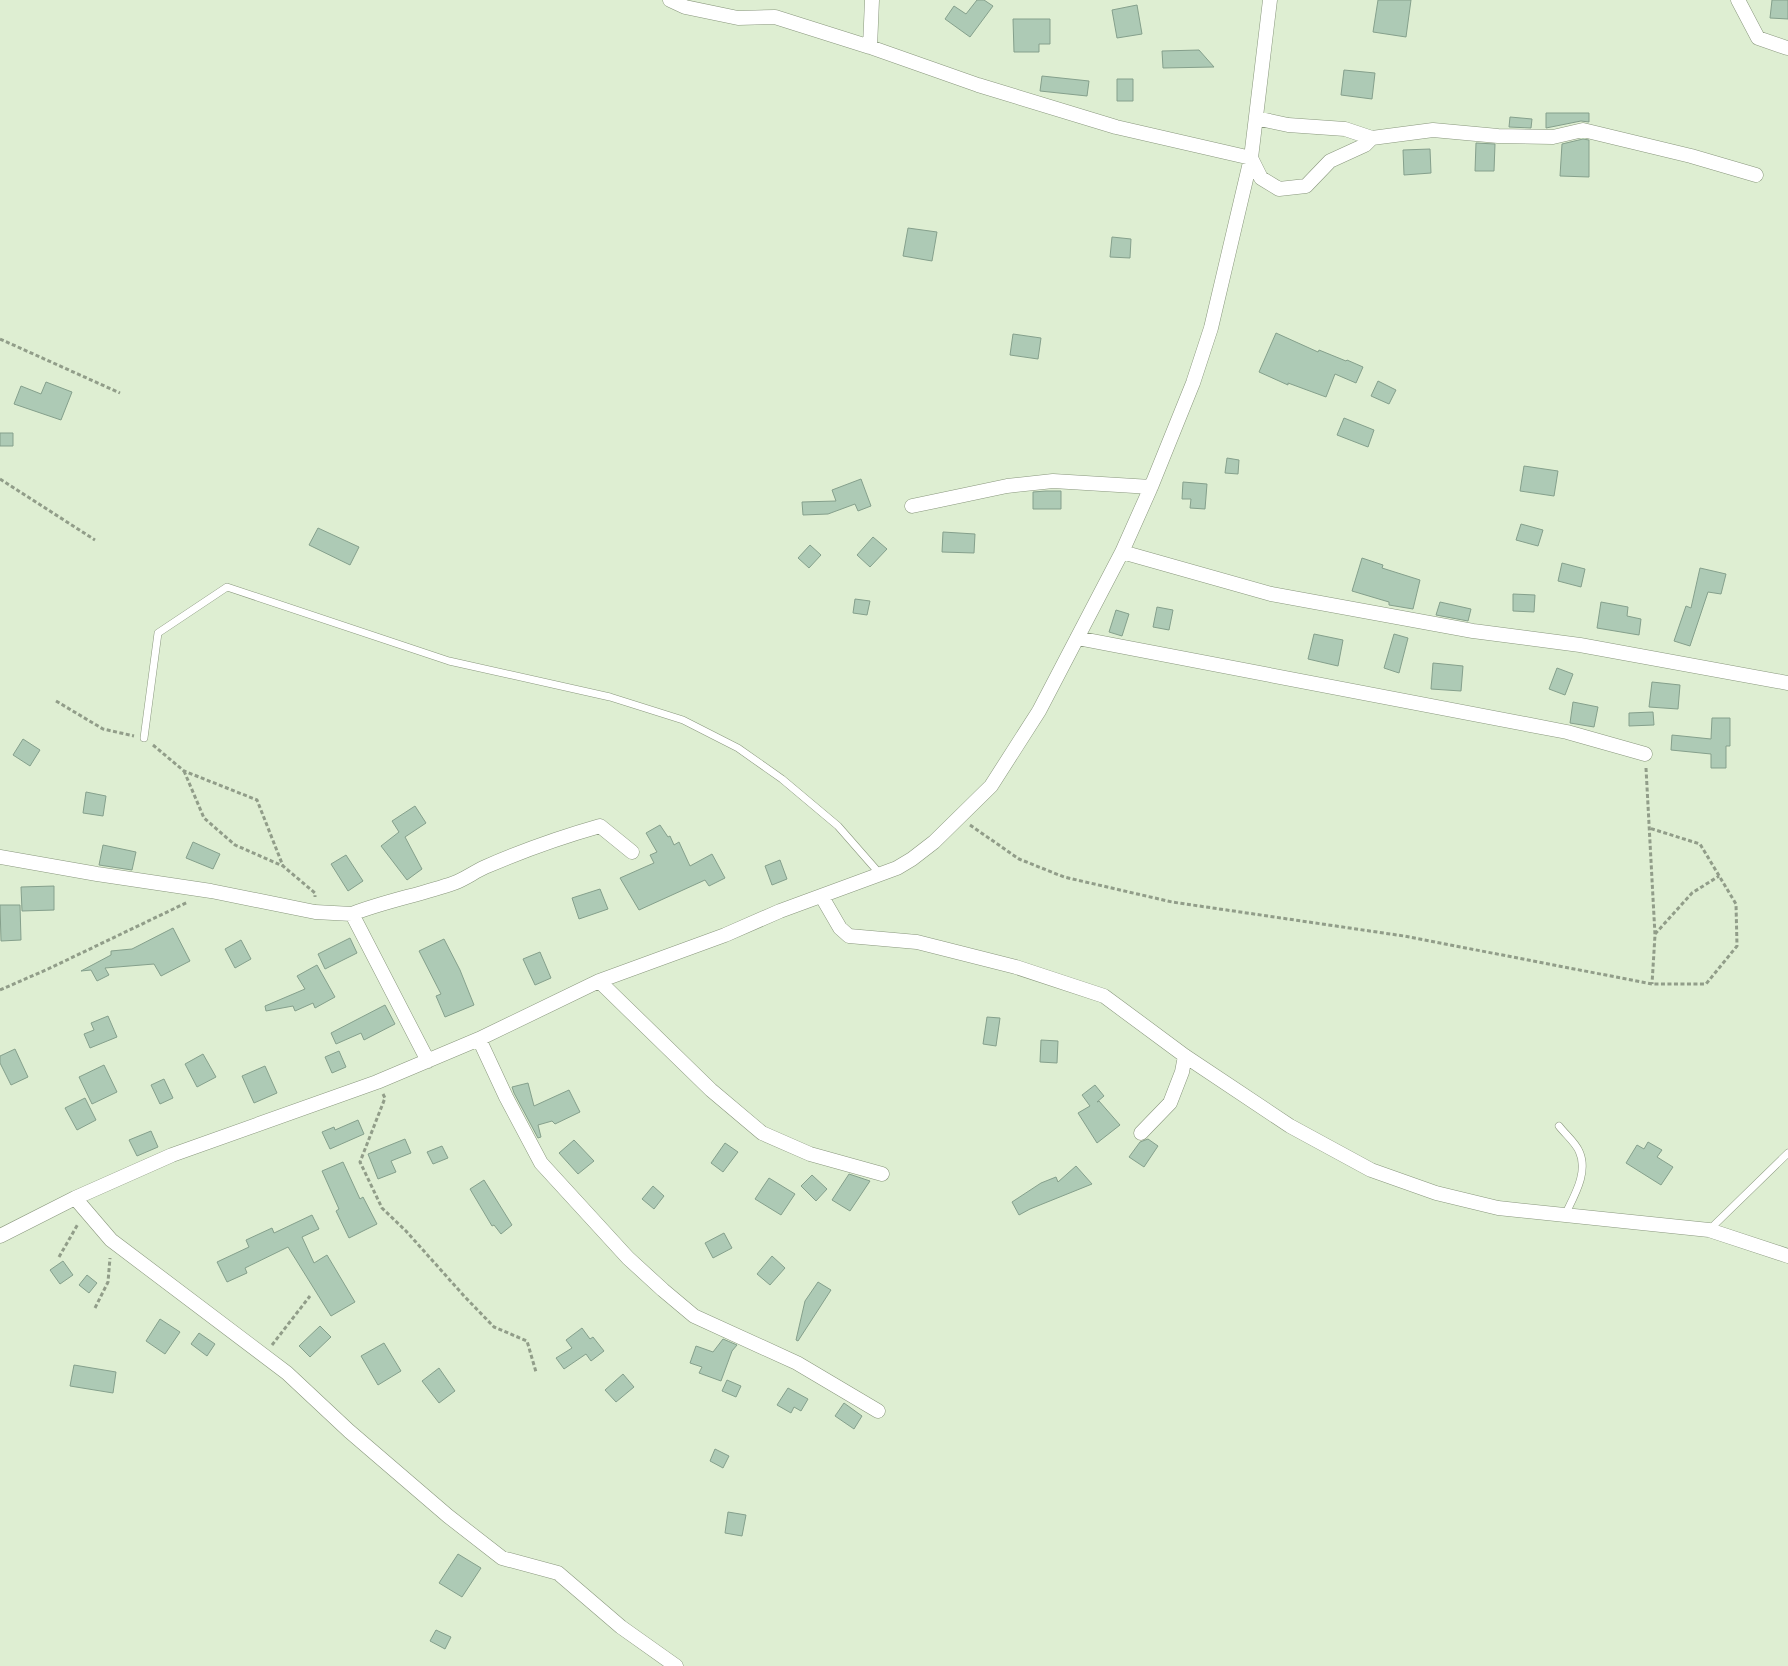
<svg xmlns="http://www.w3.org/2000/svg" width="1788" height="1666" viewBox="0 0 1788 1666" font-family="Mulish,sans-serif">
	<rect width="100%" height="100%" fill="#deeed2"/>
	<path fill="#adcab5" stroke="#85a08c" d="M977,0H984L993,6L970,37L945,19L954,6L966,14Z
		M1378,0H1411L1406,37L1373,32Z
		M1772,0H1788V19L1770,18Z
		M1137,5L1142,34L1117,38L1112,10Z
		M1013,19H1050V44H1039V52H1014Z
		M1199,50L1214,67L1163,68L1162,51Z
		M1344,70L1375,73L1372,99L1341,95Z
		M1042,76L1089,81L1087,96L1040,91Z
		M1117,79H1133V101H1117Z
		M1546,113H1589V122L1581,121L1546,128Z
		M1510,117L1532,119L1531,128L1509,127Z
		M1583,139L1589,140V177L1560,176L1562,144Z
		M1476,143L1495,144L1494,171H1475Z
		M1430,149L1431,173L1404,175L1403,150Z
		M908,228L937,232L932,261L903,256Z
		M1112,237L1131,239L1130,258L1110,257Z
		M1276,333L1318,352L1319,350L1346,361L1347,360L1363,367L1356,383L1335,374L1326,397L1288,383V385L1259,372Z
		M1013,334L1041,338L1038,359L1010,355Z
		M1378,381L1396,390L1389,404L1371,396Z
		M46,382L72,392L61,420L14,404L21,386L41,394Z
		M1344,418L1374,430L1368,447L1337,435Z
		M0,433H13V446H0Z
		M1227,458L1239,460L1238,474L1225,473Z
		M1524,466L1558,471L1554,496L1520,491Z
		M861,479L871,506L858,511L855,504L828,514L803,515L802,502L836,501L832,490Z
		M1183,482L1207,484L1205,509L1190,508L1191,499H1182Z
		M1046,491H1061V509H1033V492Z
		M1521,524L1543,530L1538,546L1516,540Z
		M318,528L359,547L350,565L309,545Z
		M943,532L975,534L974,553L942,552Z
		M873,537L887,549L870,567L857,555Z
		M810,545L821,555L809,568L798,558Z
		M1362,558L1383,565L1382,568L1420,580L1413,609L1389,605V602L1352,591Z
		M1562,563L1585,569L1581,587L1558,581Z
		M1700,568L1726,574L1721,594L1708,592L1690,646L1674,641L1686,606L1691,608Z
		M1513,594L1535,595L1534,612L1513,611Z
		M855,599L870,601L867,615L853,613Z
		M1440,602L1471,609L1468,621L1436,615Z
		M1601,602L1628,607L1627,616L1641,619L1639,635L1597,628Z
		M1157,607L1173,610L1169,630L1153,627Z
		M1116,610L1129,614L1122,636L1109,632Z
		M1314,634L1343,640L1338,666L1308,659Z
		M1394,634L1408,638L1399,673L1384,668Z
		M1433,663L1463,666L1461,691L1431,689Z
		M1557,668L1573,674L1565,695L1549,689Z
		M1652,682L1680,685L1678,709L1649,707Z
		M1573,702L1598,707L1594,727L1570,723Z
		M1653,712L1654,725L1629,726V713Z
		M1712,718H1730V746H1726V768H1711V754L1671,750L1672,735L1711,739Z
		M23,739L40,750L30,766L13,755Z
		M86,792L106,796L103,816L83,813Z
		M415,806L426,823L405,837L422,869L407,880L381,846L399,832L392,821Z
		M660,825L668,837L670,836L674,845L679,842L690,866L712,854L725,878L709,886L705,880L639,910L620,878L654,863L650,855L657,852L646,833Z
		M193,842L220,854L213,869L186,858Z
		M103,845L136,852L132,870L99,865Z
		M346,855L363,881L348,891L331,864Z
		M780,860L787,879L772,885L765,866Z
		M54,886V910L22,911L21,887Z
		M600,889L608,909L579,919L572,898Z
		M0,905H20L21,940L1,941Z
		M173,928L190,961L161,976L154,964L105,968L109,975L97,981L91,970L81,971L111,955V951L132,949Z
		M350,938L357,953L325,969L318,954Z
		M444,939L460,970L474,1005L445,1017L436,996L441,994L419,951Z
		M241,940L251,959L235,968L225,949Z
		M540,952L551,978L535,985L523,959Z
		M317,965L335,997L315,1008L313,1003L295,1011L293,1006L266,1011L265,1006L305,989L297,976Z
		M385,1005L395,1024L364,1040L361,1033L336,1044L331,1033Z
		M108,1016L117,1037L90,1048L84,1034L94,1030L91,1023Z
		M987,1017L1000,1018L996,1046L983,1044Z
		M1041,1040L1058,1041L1057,1063L1040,1062Z
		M15,1049L28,1077L11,1085L0,1063V1056Z
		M339,1051L346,1067L332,1073L325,1057Z
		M203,1054L216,1077L197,1087L185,1064Z
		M104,1065L117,1092L92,1104L79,1077Z
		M265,1066L277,1093L254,1103L242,1076Z
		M164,1079L173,1098L160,1104L151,1085Z
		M528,1083L534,1106L569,1090L580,1112L555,1124L552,1121L538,1125L541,1137L538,1138L514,1093L512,1087Z
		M1095,1085L1104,1096L1097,1102L1099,1101L1120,1125L1097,1143L1078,1113L1090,1106L1082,1095Z
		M85,1098L96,1120L77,1130L65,1108Z
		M358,1120L364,1134L330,1149L322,1132L334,1127L335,1130Z
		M151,1131L158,1147L137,1156L129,1140Z
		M405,1139L411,1153L391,1161L396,1172L378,1179L368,1154Z
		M1148,1139L1158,1146L1144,1167L1129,1157L1140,1142Z
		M574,1140L594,1161L578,1174L559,1153Z
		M1648,1142L1662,1150L1657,1157L1673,1167L1661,1185L1626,1163L1637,1145L1644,1149Z
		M725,1143L738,1152L723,1172L711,1163Z
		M442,1146L448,1158L433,1164L427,1152Z
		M343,1162L360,1199L363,1197L377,1224L349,1238L336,1211L339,1209L322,1171Z
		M1076,1166L1092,1184L1030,1209L1019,1215L1012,1202L1041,1183L1056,1177L1058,1182Z
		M849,1174L870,1181L850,1211L832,1200Z
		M812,1175L827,1189L816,1201L801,1186Z
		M769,1178L795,1194L781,1215L755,1199Z
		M484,1180L512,1225L501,1234L494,1225L492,1226L470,1189Z
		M653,1186L664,1196L654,1209L642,1199Z
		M312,1215L319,1229L302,1237L314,1263L327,1255L355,1302L331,1316L288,1247L245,1268L247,1273L227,1282L217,1262L249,1247L246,1240L272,1228L274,1233Z
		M724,1233L732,1248L713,1258L705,1243Z
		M772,1256L785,1268L770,1285L757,1274Z
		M63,1261L73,1275L60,1284L50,1270Z
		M87,1275L97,1283L89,1293L79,1285Z
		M818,1282L831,1290L798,1341L796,1340L805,1301Z
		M160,1319L180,1332L165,1354L146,1341Z
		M320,1326L331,1337L310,1357L299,1346Z
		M582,1328L590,1339L593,1337L604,1351L591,1361L586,1354L564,1369L556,1358L572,1348L566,1340Z
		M199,1333L215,1344L207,1356L191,1344Z
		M723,1339L737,1345L732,1351L721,1381L699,1373L702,1367L690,1363L696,1346L713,1352Z
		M384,1343L401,1371L378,1385L361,1356Z
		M74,1365L116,1372L113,1393L70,1386Z
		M439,1368L455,1391L439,1403L422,1381Z
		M623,1374L634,1387L616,1402L605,1390Z
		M727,1380L741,1386L736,1397L722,1391Z
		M788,1388L808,1399L801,1411L794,1407L791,1413L777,1405Z
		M844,1403L862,1416L854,1429L835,1416Z
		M715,1449L729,1456L723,1468L710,1461Z
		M728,1512L746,1515L742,1536L725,1533Z
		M458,1554L481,1568L462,1597L439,1583Z
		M436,1630L451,1637L445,1649L430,1641Z"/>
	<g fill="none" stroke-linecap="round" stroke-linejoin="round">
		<defs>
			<path id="service" d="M144,738L158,633L227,587L449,661L610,697L683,720L738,748L782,779L838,826L880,874
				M1559,1126C1565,1134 1575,1142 1579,1151C1589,1172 1574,1196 1565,1215
				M1709,1230L1788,1153"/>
			<path id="minor" d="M670,0L685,7L738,18L775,17L870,47L978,85L1116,127L1251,158L1261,178L1279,189L1306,186L1330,161L1365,145L1372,138L1433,130L1498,136L1553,137L1583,130L1691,156L1756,175
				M1738,0L1758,38L1787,48
				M870,47L872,0
				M1256,118L1288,125L1345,129L1372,138
				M912,506L1007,486L1053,481L1151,487
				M1122,552L1271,594L1473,631L1580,645L1788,683
				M1077,638L1567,732L1645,754
				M0,857L97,874L211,891L315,912L352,914L428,1061
				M822,897L840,928L849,936L917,942L1016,967L1104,996L1185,1056L1290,1126L1371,1170L1436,1193L1498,1208L1709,1230L1788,1256
				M352,914C385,901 420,895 454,883C465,879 474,872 485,867C522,851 561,837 600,826L632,852
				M599,981L711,1090L762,1133L810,1154L882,1174
				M479,1039L506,1097L541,1163L628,1258L663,1290L694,1316L797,1363L878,1411
				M1141,1133L1170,1103L1182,1072L1185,1056
				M75,1198L111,1240L287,1373L349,1431L448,1516L502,1558L558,1573L621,1627L676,1666
				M0,1236L75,1198L172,1155L377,1082L479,1039L599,981L725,935L780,911L897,868L912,859L934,842L991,786L1039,711L1122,552L1151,487L1193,383L1211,328L1251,158L1270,0"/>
		</defs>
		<use href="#service" stroke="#89977d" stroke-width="8"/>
		<use href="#minor" stroke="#89977d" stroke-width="15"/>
		<path stroke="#919d89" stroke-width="3" stroke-dasharray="4 2.5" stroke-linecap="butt" d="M0,339L120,393
			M0,479L95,540
			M56,701L103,729L134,736
			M153,745L184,771L257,800L283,866L315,893V897
			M1646,768L1655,935L1652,984
			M184,771L204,818L235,845L283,866
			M970,825L1019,859L1064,877L1172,902L1404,936L1652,984H1706L1737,946L1736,904L1700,844L1649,828
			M1655,934L1692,893L1719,876
			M0,990L48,969L188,902
			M383,1094L385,1098L360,1162L382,1208L406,1231L465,1297L494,1327L527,1341L536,1372
			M59,1257L78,1224
			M95,1308L108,1282L110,1258
			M272,1345L310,1296"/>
		<use href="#service" stroke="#fff" stroke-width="7"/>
		<use href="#minor" stroke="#fff" stroke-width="14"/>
	</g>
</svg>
